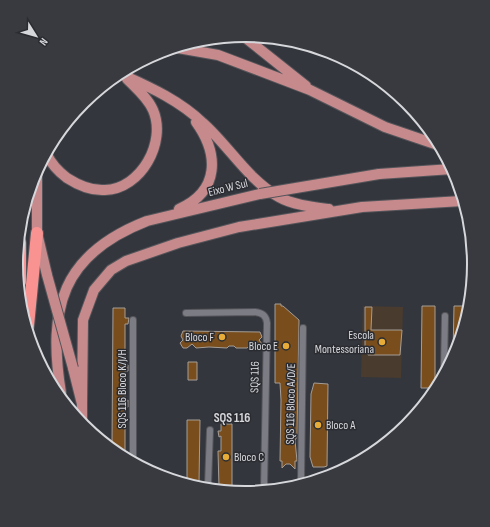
<svg xmlns="http://www.w3.org/2000/svg" width="490" height="527" viewBox="0 0 490 527" font-family="'Sofia Sans Condensed',sans-serif">
	<rect width="100%" height="100%" fill="#34363d"/>
	<path fill="#493b2e" d="M363,306L403,307L401,378L361,377Z"/>
	<path fill="#794e1c" stroke="#a49d97" d="M275,304H281V306H283L299,320L297,437L295,440L297,461H295V469L290,464H286L282,468V461H280L281,400L280,383H275Z
		M422,306H435V384L432,388H421Z
		M454,306H466L455,354H453Z
		M365,307H372L371,330H402L400,355H368V351H365Z
		M113,308H125V318H129L128,324H125V365H128V371H125V401L128,400V407H125V453L112,445Z
		M183,331L260,332L262,337L259,340L262,344L260,348H256L252,344L247,348H236L234,346H229L227,348L209,347L196,348L192,344L187,348H183L180,343L183,340L181,336Z
		M188,362H197V380H188Z
		M314,383L328,384L327,466L324,467H313L310,457L311,394Z
		M187,420H200L199,483L187,481Z
		M221,424H232V490L219,487L218,451H221V436L219,437L218,431H221Z"/>
	<g fill="none" stroke-linecap="round" stroke-linejoin="round">
		<defs>
			<path id="street" d="M186,313L255,312C262,313 266,315 267,323L264,489
				M444,369L445,316
				M133,459V320
				M301,481L303,328
				M208,485L210,430"/>
			<path id="primary" d="M242,35L306,86
				M178,48L218,55L310,90L385,127L435,144
				M123,75C152,88 180,101 203,123C229,146 248,180 279,197C293,205 313,207 329,209
				M47,155C52,165 59,172 67,178C78,185 92,191 105,190C141,189 167,142 153,110C148,98 136,88 127,79
				M37,170V233L47,275
				M379,174L452,169
				M179,209C220,191 219,154 196,122
				M73,368L82,404V424
				M61,393C47,308 62,254 147,221L260,194
				M82,404L83,320L94,290L111,270L126,261L178,243L239,227L362,207L462,201"/>
			<path id="highway" d="M20,282V243
				M28,326L37,233"/>
		</defs>
		<use href="#street" stroke="#54555a" stroke-width="8"/>
		<use href="#primary" stroke="#54555a" stroke-width="12"/>
		<use href="#highway" stroke="#54555a" stroke-width="14"/>
		<use href="#street" stroke="#7b7c84" stroke-width="6"/>
		<use href="#primary" stroke="#c78a8c" stroke-width="10"/>
		<use href="#highway" stroke="#f99392" stroke-width="12"/>
		<defs>
			<path id="primary-bridge" d="M260,194L379,174
				M47,275L73,368"/>
		</defs>
		<use href="#primary-bridge" stroke="#54555a" stroke-width="12" stroke-linecap="butt"/>
		<use href="#primary-bridge" stroke="#c78a8c" stroke-width="10"/>
	</g>
	<g fill="#e7ac37" stroke="#2a2c32" stroke-width="1.5">
		<circle cx="222" cy="337" r="4"/>
		<circle cx="382" cy="342" r="4"/>
		<circle cx="286" cy="346" r="4"/>
		<circle cx="318" cy="425" r="4"/>
		<circle cx="226" cy="457" r="4"/>
	</g>
	<g text-anchor="middle" dominant-baseline="central" stroke-width="3" stroke-linejoin="round" paint-order="stroke">
		<g font-size="12" fill="#d6d7db" stroke="#2a2c32">
			<text transform="translate(228 188) rotate(-14)">Eixo W Sul</text>
			<text transform="translate(255 377) rotate(-89)">SQS 116</text>
			<text transform="translate(122 389) rotate(-90)">SQS 116 Bloco K/J/H</text>
			<text transform="translate(291 404) rotate(-89)">SQS 116 Bloco A/D/E</text>
		</g>
		<g font-size="12" fill="#d6d7db" stroke="#2a2c32" text-anchor="end">
			<text x="374" y="335">Escola<tspan x="374" dy="14">Montessoriana</tspan></text>
			<text x="214" y="337">Bloco F</text>
			<text x="278" y="346">Bloco E</text>
			<text x="326" y="425" text-anchor="start">Bloco A</text>
			<text x="234" y="457" text-anchor="start">Bloco C</text>
		</g>
		<g font-size="13" font-weight="bold" fill="#d6d7db" stroke="#2a2c32">
			<text x="232" y="418">SQS 116</text>
		</g>
	</g>
	<path d="M0 0H490V527H0ZM23 264a222 222 0 1 1 444 0a222 222 0 1 1-444 0Z" fill="#383a40" fill-rule="evenodd"/>
	<path fill="none" stroke="#d6d7db" stroke-width="2" d="M23 264a222 222 0 1 1 444 0a222 222 0 1 1-444 0Z"/>
	<g transform="translate(36 36) rotate(127)" stroke="#2a2c32" stroke-width="3" paint-order="stroke">
	<path d="M0-3L7 15L0 10L-7 15Z" fill="#d6d7db"/>
	<text y="-6" font-size="11" font-weight="bold" text-anchor="middle" fill="#d6d7db">N</text>
	</g>
</svg>
